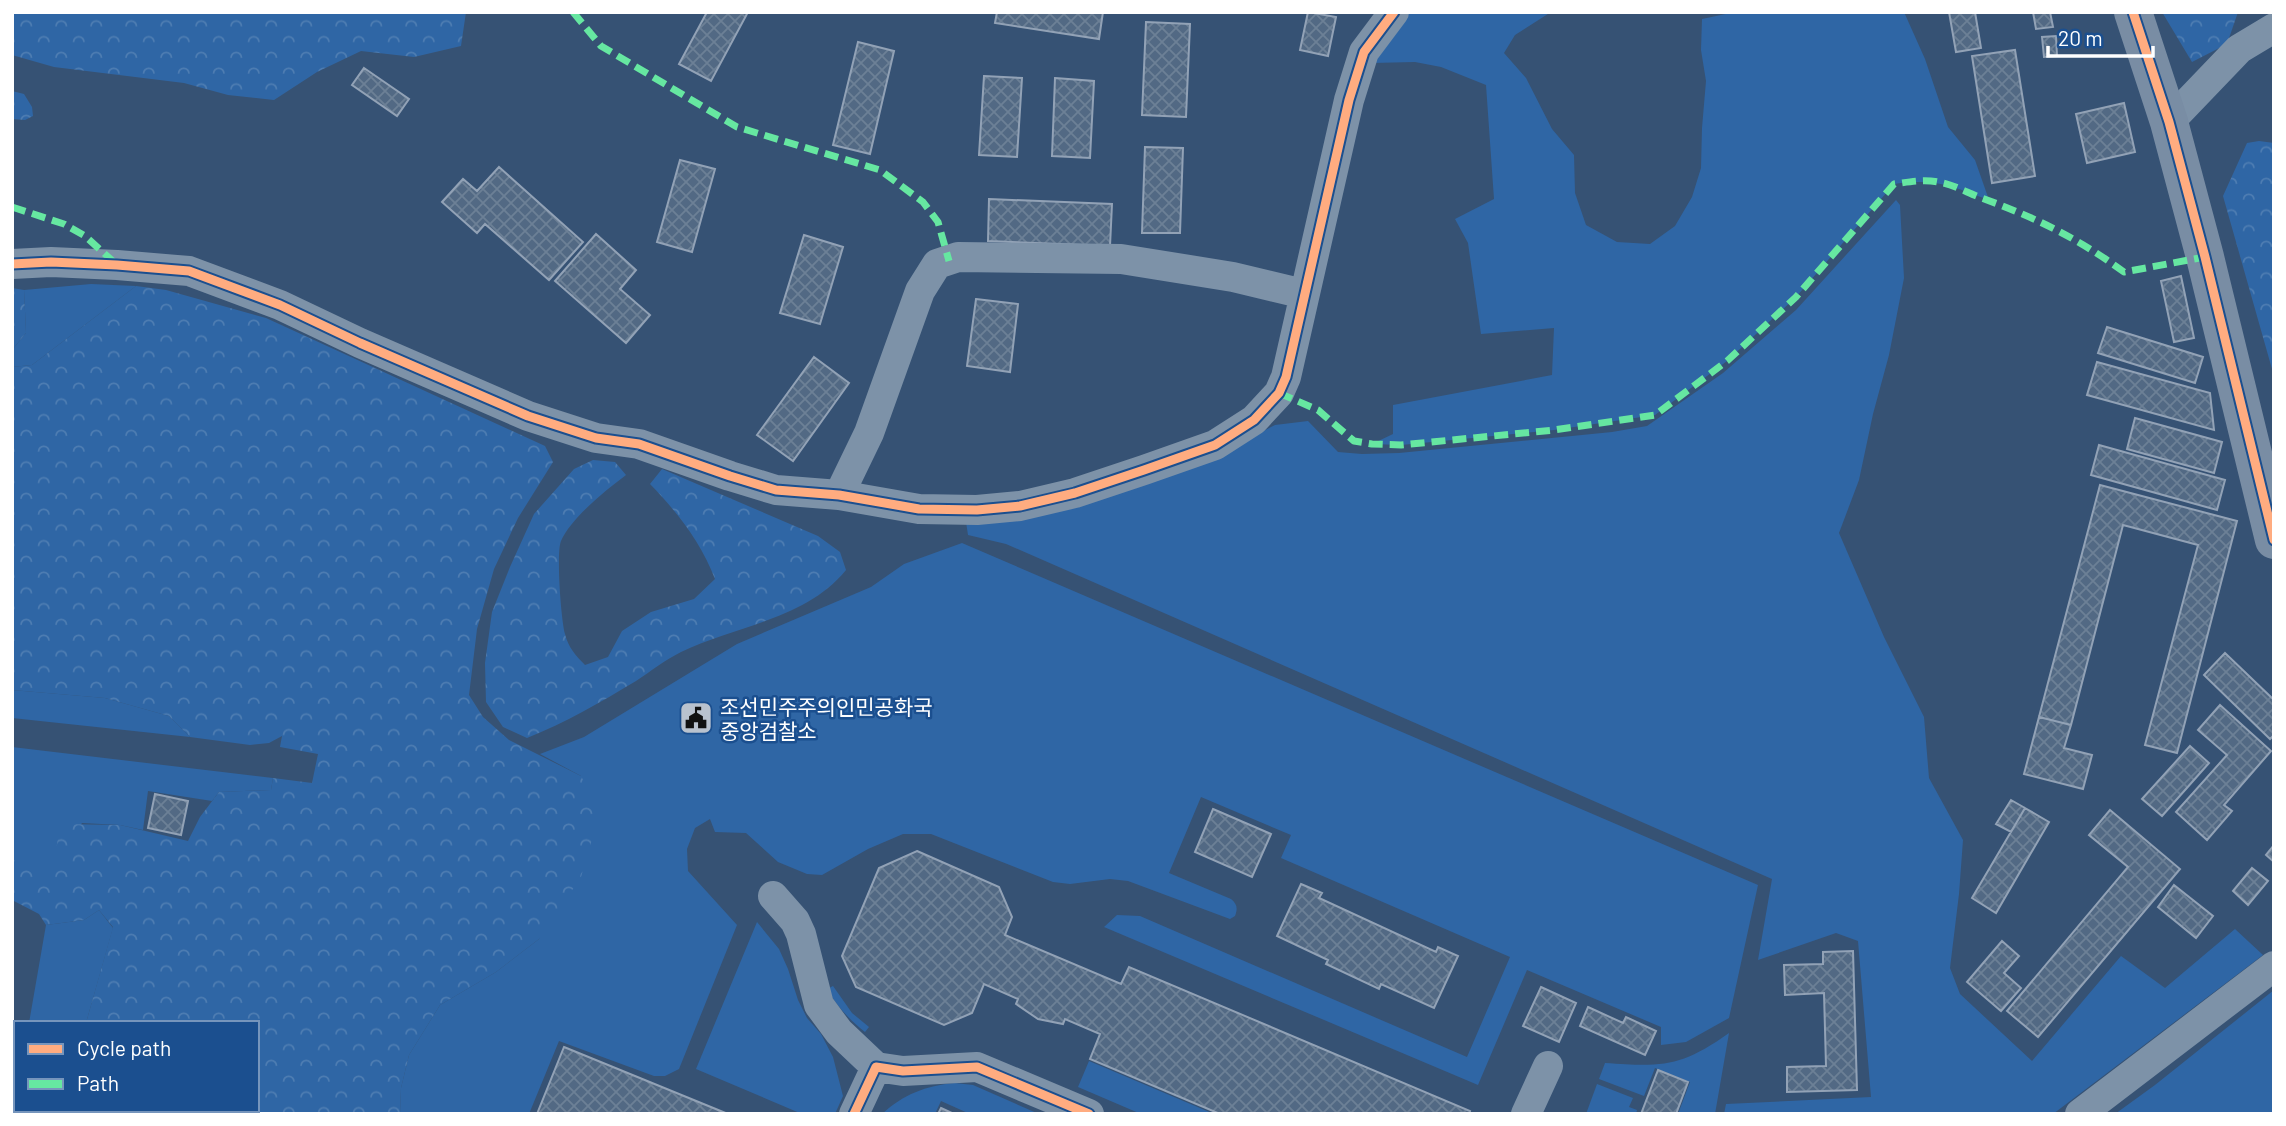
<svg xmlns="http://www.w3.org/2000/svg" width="2286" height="1126" viewBox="0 0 2286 1126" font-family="Barlow,'Noto Sans KR',sans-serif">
	<defs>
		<pattern id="forest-crowns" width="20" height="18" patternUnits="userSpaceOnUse" patternTransform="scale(1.75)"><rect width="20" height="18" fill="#2f66a5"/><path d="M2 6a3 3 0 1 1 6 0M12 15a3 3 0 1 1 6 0" fill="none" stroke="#4e7db2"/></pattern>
		<pattern id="building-cross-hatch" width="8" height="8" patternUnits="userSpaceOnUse" patternTransform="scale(1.75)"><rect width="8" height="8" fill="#526984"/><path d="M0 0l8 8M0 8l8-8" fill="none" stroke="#6c8096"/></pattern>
	</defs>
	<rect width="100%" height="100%" fill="#365274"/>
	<path fill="#2f66a5" d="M1407,12H1551L1515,35L1504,53L1526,78L1552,129L1574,155L1575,193L1586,225L1617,242L1650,244L1675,226L1692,197L1701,168L1702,128L1706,81L1701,50L1702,19L1735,12H1904L1925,59L1948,127L1975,160L1989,200C1951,186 1936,178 1894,184L1796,297L1727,361L1655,415L1554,430L1401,445L1372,444L1393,434V405L1552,375L1554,328L1481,334L1468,243L1455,219L1494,199L1486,85L1441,67L1415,62L1371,63Z
		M1896,200L1900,205L1904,278L1889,355L1873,414L1859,480L1839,533L1884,637L1924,717L1929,778L1963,840L1959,894L1950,968L1960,994L2032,1061L2121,956L2165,988L2235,929L2263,955L2053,1114H1724L1726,1104L1871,1097L1858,941L1836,933L1758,960L1772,879L1006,544L968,535L966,522L1225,451L1275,425L1308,421L1338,452L1362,454L1399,453L1612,432L1647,426L1723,373L1796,310Z
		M91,284L136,286L32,365L12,367V350L26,333L24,290Z
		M962,543L1758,885L1729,1018L1686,1042L1661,1045V1027L1527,970L1478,1085L1104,927L1117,915L1140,916L1467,1057L1510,957L1281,858L1291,835L1201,797L1169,873L1231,899C1237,904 1238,908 1235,916L1230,919L1128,881L1110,879L1070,884L1053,882L931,834H903L868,849L822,875L807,874L778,862L746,833L715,832L710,819L695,828L687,849L688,871L737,925L679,1069L665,1076H654L559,1041L529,1114H400L401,1088L409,1055L440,1005L496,972L539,939L581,776L540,754L584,737L737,644L871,587L904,564Z
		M12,690L105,698L169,716L190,737L12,718Z
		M12,747L273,778L271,790L219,792L212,801L148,791L143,830L120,825L82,823L54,865L15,861L12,860Z
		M99,910L113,928L86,1023H29L46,925L84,920Z
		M757,922L779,949L788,969L798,1000L807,1018L821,1034L833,1057L843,1096L835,1114H802L696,1069Z
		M833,986L852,1013L869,1027L865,1032C850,1020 837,1007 827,989Z
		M2274,990V1114H2115L2155,1085Z
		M1729,1033L1715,1114H1678L1690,1082L1655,1068L1644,1096L1599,1079L1605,1063C1663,1067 1681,1067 1729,1033Z
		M1089,1061L1214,1114H1141L1078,1087Z
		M955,1083L973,1085L1039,1114H970L941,1101L935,1114H882C904,1094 925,1086 955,1083Z
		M1597,1084L1633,1098L1629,1107L1637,1110L1636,1114H1586Z"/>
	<path fill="url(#forest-crowns)" d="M12,12H466L461,46L414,57L361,51L317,72L274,100L228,95L184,83L54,67L12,55Z
		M2162,12H2238L2227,44L2192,62Z
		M12,91L24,94L32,107L33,116L25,120L12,119Z
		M2259,141L2274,143V376L2223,196L2247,143Z
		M136,286L166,290L266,318L545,446L553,462L518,518L494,569L477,629L469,695L483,717L509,740L581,776L600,812L581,877L539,939L496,972L440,1005L409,1055L401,1088L400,1114H49L51,1110H257V1023H86L113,927L99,910L84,920L46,925L39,914L12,900V860L54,864L60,824L120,825L188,841L200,817L219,792L271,790L273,778L312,783L318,754L280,747L282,736L269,743L250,745L190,737L169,716L105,698L12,690V367L32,365Z
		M12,288L24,290L26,333L12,350Z
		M593,460L615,462L626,475C606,490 571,518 561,541C556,552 561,620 565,634C568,647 576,656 585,665L608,657L622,631L651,612L694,599L715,579C701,542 677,512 650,484L662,469L818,536L840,552L846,570C805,620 737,625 681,652C665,660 651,671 636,681C601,702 565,723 527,738L503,727L486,702L485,663L492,612L510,567L534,514L574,469Z"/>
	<path fill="url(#building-cross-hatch)" stroke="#92a2b6" stroke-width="2" d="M707,12H748L711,81L679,64Z
		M997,12H1103L1099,39L995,23Z
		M1308,12L1336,17L1328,56L1300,50Z
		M1949,12H1975L1981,48L1956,52Z
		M2033,12H2050L2053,27L2036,29Z
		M1146,22L1190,24L1186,117L1142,115Z
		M2056,36L2057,56L2044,57L2042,37Z
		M858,42L894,51L870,154L833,145Z
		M2015,50L2035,176L1992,183L1972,56Z
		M364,68L409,99L397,116L352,85Z
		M984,76L1022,78L1017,157L979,155Z
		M1055,78L1094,81L1090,158L1052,156Z
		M2124,103L2135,152L2087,163L2076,114Z
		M1145,147L1183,148L1180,233H1142Z
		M680,160L715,169L692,252L657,242Z
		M499,167L583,242L549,280L485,224L477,233L442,202L463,179L477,191Z
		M989,199L1112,204L1110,246L988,241Z
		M596,234L636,270L620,289L650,315L626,343L555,281Z
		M804,235L843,247L820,324L780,313Z
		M2181,276L2194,338L2174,342L2161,281Z
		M976,299L1018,304L1010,372L967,366Z
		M2107,327L2203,357L2195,383L2098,353Z
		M814,357L849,383L793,461L757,435Z
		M2097,362L2210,393L2214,430L2087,395Z
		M2135,418L2222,442L2214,473L2127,449Z
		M2099,445L2225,480L2217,510L2091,475Z
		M2100,485L2237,521L2177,753L2145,745L2198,545L2123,525L2071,725L2039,717Z
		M2225,653L2274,700V735L2270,739L2204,675Z
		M2220,705L2271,751L2224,805L2232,811L2207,840L2176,812L2227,755L2198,730Z
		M2039,717L2071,725L2064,748L2092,755L2083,789L2024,774Z
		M2190,746L2209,763L2162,816L2142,799Z
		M155,794L188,801L181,835L148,828Z
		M2011,800L2025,808L2011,832L1996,824Z
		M2025,808L2049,822L1996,913L1972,898Z
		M1213,809L1271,834L1252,877L1195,852Z
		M2110,810L2180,869L2038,1037L2007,1011L2128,867L2089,835Z
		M2274,845V862L2266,855Z
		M917,851L999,887L1012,917L1005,935L1121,984L1129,967L1470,1111L1469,1114H1220L1090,1059L1100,1034L1065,1019L1063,1024L1038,1019L1016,1004L1018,999L984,984L972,1013L944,1025L856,987L842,956L879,868Z
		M2252,868L2268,881L2248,905L2233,891Z
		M1301,884L1322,893L1319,898L1436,952L1438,947L1458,956L1434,1008L1381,984L1379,989L1326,964L1328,960L1277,936Z
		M2174,885L2213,916L2196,938L2158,907Z
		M2002,941L2019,956L2004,973L2021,988L2001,1011L1967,982Z
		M1853,951L1857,1090L1787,1092V1067L1826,1066L1824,993L1785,995L1784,965L1823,964V952Z
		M1541,987L1576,1003L1559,1042L1523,1026Z
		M1588,1007L1623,1023L1626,1017L1656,1031L1645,1055L1580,1026Z
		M564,1047L728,1114H537Z
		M1658,1070L1688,1082L1676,1114H1641Z
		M941,1108L954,1114H938Z"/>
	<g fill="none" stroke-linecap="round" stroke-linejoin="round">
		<path stroke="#7d92a8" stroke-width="30" d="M2169,122L2239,49L2274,28
			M12,264L51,262L117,265L189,271L280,305L360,343L528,416L596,438L639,444L730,476L776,490L839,495L919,509L977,510L1020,506L1075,493L1144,470L1215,445L1254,420L1279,393L1286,377L1349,100L1364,52L1394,12
			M839,495L869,433L920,291L937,264L958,257L1121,259L1233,277L1304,294
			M773,896L795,921L801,934L819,1005L839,1032L876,1067
			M854,1114L876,1067L903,1071L977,1067L1089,1114
			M1526,1114L1548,1066
			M2080,1114L2274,966"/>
		<path stroke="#798da4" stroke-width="38" d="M2133,12L2169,122L2205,257L2274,540"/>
		<path stroke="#66e7a1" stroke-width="7" stroke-dasharray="14 7" stroke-linecap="butt" d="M573,12L601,46L737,127L880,170L923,202L938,222L949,261
			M12,207L64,224L85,236L117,265
			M1279,393L1318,410L1354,441L1372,444L1401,445L1554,430L1655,415L1727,361L1796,297L1894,184C1909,182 1923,179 1938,182C1952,184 1966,192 1979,197C2034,217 2076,237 2124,272L2205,257"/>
		<defs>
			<path id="cycleway" d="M2133,12L2169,122L2205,257L2274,540
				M12,264L51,262L117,265L189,271L280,305L360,343L528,416L596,438L639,444L730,476L776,490L839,495L919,509L977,510L1020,506L1075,493L1144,470L1215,445L1254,420L1279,393L1286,377L1349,100L1364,52L1394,12
				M854,1114L876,1067L903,1071L977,1067L1089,1114"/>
		</defs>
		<use href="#cycleway" stroke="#1b4f8f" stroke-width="13"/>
		<use href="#cycleway" stroke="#ffac80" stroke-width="9"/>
	</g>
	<defs>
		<symbol id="civic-square" viewBox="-11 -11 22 22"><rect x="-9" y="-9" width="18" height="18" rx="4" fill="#b9c2ce" stroke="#1b4f8f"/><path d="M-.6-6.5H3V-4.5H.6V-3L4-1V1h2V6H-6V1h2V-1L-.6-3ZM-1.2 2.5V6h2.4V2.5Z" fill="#111"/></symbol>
	</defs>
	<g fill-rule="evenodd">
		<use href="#civic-square" x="677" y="699" width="38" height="38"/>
	</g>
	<g text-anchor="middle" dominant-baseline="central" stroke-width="5" stroke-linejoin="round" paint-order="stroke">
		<g font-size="21" fill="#fff" stroke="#1b4f8f" text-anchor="start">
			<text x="720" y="706">조선민주주의인민공화국<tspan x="720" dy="24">중앙검찰소</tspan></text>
		</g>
	</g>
	<rect width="2286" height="1126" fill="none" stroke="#ffffff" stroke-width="28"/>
	<rect x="14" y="1021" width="245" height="91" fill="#1b4f8f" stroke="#7695bc" stroke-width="2"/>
	<rect x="28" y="1044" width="35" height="10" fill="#ffac80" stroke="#7695bc" stroke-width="2"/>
	<text x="77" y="1056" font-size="21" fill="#ffffff">Cycle path</text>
	<rect x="28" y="1079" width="35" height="10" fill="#66e7a1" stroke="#7695bc" stroke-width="2"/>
	<text x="77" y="1091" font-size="21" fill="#ffffff">Path</text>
	<path d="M2048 46v10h105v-10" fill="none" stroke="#ffffff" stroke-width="3.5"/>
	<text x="2058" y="46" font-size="21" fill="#ffffff" stroke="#1b4f8f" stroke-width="5" paint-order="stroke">20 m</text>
</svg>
